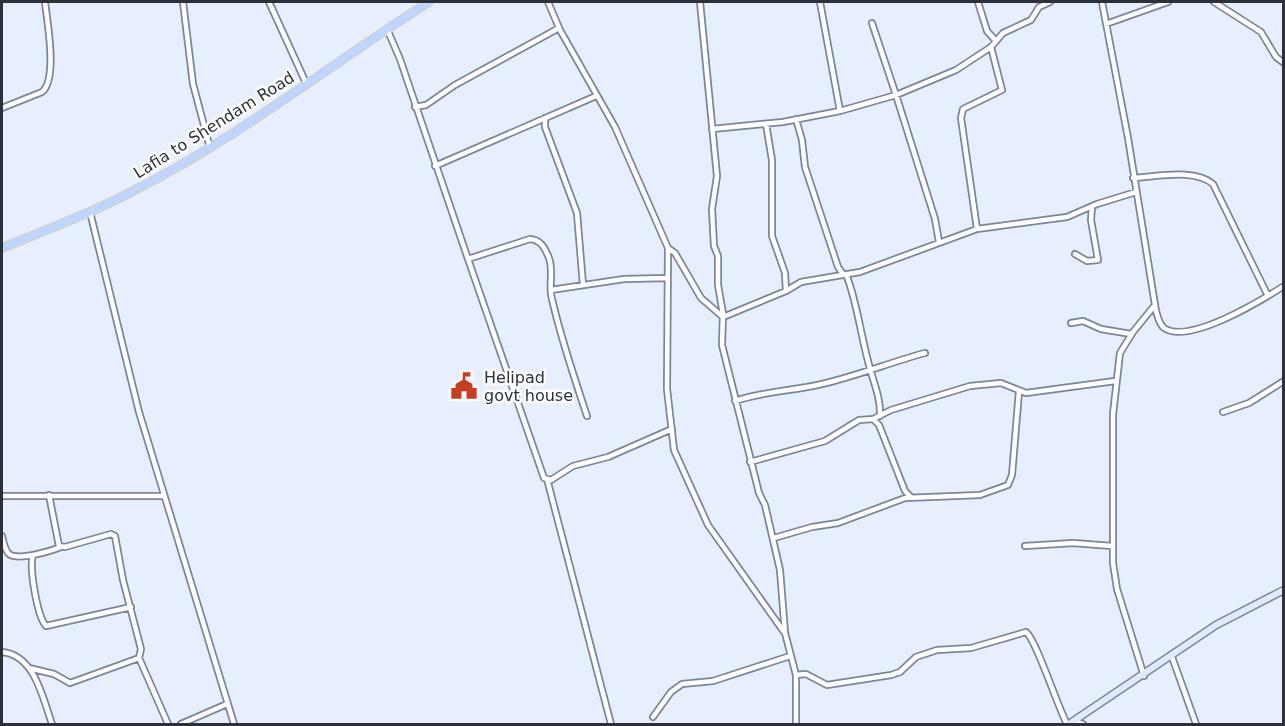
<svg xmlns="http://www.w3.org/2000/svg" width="1285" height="726" viewBox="0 0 1285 726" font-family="'DejaVu Sans',sans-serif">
	<rect width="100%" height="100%" fill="#e7effd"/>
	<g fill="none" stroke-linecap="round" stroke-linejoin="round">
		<defs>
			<path id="street" d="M183,2L193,84L210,148
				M269,2L306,83
				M548,2L560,30L615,127L668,248L667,389L674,450L708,525L784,632
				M700,2L717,176L712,209L714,246L718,256V285L723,314L722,345L759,493L765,505L780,570L785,633L796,675V724
				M820,2L840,111
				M978,2L987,31L996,41
				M1102,2L1128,138L1156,311C1158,317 1159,324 1164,328C1189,345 1262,300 1284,286
				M1214,2L1261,32L1276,57L1284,63
				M872,23L896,95L956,70L991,47L1003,33L1031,20L1039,7L1050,2
				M1106,24L1168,2
				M387,29L400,59L468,259L530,239C541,240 545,248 549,258C554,272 548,285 552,299C561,339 574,377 587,416
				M991,47L1002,90L963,109L961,118L977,229L1067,217L1097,204L1136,192
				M415,107L426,105L455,85L559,28
				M2,108L42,92C58,79 47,21 45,2
				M545,118V127L577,213L583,285
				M796,119L802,140L805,167L838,267L843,274
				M766,124L772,160V236L785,273L786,291
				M712,129L783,122L840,111L896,95L935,219L939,242
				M435,166L596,96
				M1133,178C1156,177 1195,168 1213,184L1268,296
				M90,212L139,412L234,724
				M668,248L675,253L701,298L723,317L786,291L801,282L860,272L977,229
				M1075,254L1087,261L1098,260L1091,220L1092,206
				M468,259L544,478L551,480L573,466L608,457L672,429
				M846,274C857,302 860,331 868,361C872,379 881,397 880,416
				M551,290L624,279L667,278
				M1071,323L1083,321L1101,329L1131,334
				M735,401C764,391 793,391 822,384C857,376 891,362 925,353
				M1223,412L1249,403L1284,381
				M873,419L879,425L905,491L911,497
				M750,462L825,441L859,420L873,419L891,410L970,386L1001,383L1026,393L1115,381
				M547,479L611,724
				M49,495L59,546L65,547L111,534L115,536L123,580L141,649L139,658L168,724
				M2,496H164
				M2,536C3,541 5,550 9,554C18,561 51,551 61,547
				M774,538L812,527L838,523L905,498L980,495L1008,485L1012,475L1019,391
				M1025,546L1073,543L1112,546
				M33,555C29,567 37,616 46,626L131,607
				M2,652C35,655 43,699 52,724
				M1172,657L1196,724
				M29,668L54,674L70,683L139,658
				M796,675L806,674L827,685L891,675L900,672L916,657L937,650L971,648L1026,632C1036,639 1058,708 1067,724
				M1144,676L1117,589L1113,563V414L1120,353L1133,332L1155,305
				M653,717L671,692L682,684L713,681L790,656
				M1075,721L1083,724
				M181,724L227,704"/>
			<path id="secondary" d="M1069,724L1216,625L1284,590"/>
			<path id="primary" d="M2,248C46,230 92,213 135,190C239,137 331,64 429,2"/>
		</defs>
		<use href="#street" stroke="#7b869c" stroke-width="8"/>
		<use href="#secondary" stroke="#7b869c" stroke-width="9"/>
		<use href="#primary" stroke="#d1d2d3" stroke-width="10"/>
		<use href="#street" stroke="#fff" stroke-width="4.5"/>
		<use href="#secondary" stroke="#dfeaff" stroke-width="6"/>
		<use href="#primary" stroke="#bfd5fe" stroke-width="7"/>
	</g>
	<defs>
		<symbol id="civic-bare" viewBox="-9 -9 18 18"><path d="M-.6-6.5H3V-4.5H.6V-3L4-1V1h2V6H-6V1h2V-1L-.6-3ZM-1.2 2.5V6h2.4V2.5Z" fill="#c73d22" stroke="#fcfcfc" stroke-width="2.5" paint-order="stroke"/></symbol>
	</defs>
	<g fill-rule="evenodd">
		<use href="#civic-bare" x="445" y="367" width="38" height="38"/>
	</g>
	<g text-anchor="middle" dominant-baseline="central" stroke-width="5" stroke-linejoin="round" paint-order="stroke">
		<g font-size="16" fill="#2c3139" stroke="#fcfcfc">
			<text transform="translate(214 125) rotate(-32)">Lafia to Shendam Road</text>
		</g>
		<g font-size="16" fill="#2c3139" stroke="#fcfcfc" text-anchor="start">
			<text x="484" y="377">Helipad<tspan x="484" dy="18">govt house</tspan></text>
		</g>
	</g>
	<rect width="1285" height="726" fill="none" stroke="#2c3139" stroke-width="6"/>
</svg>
